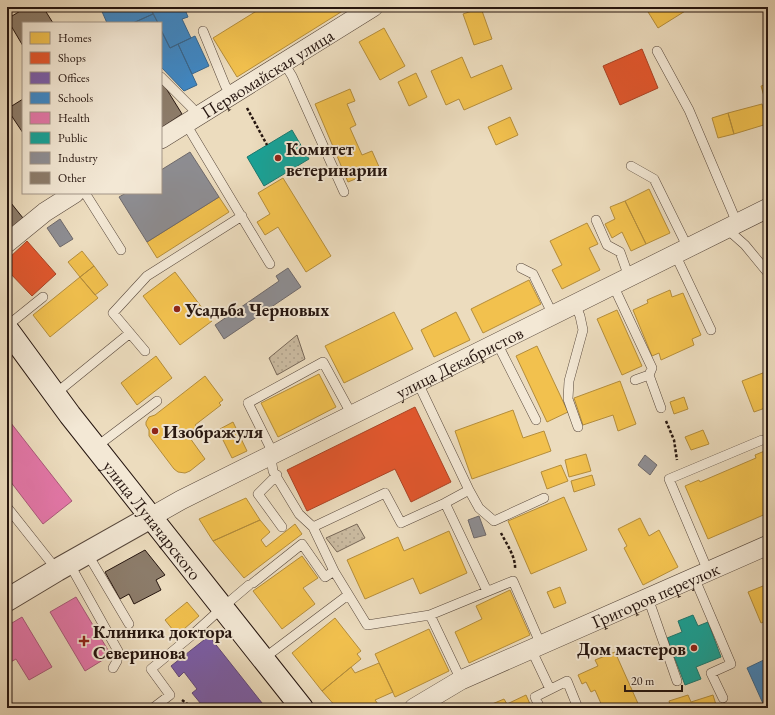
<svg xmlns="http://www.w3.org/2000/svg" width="775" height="715" viewBox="0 0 775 715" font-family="'EB Garamond',serif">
	<defs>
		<pattern id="park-dots" width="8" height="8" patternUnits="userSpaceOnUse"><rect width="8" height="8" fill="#cabaa0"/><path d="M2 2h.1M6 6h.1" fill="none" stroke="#ad9f89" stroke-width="1.8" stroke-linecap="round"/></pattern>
	</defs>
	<rect width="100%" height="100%" fill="#ecdcbe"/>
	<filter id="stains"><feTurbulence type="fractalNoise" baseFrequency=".005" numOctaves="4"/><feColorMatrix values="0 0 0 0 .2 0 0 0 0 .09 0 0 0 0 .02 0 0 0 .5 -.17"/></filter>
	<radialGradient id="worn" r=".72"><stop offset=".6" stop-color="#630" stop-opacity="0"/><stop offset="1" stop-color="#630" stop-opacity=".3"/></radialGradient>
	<path fill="url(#park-dots)" stroke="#786858" d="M297,335L305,359L277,375L269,358Z
		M357,524L365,538L337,552L326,538Z"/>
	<path fill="#f2c14e" stroke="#b48d3b" d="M263,7H349L237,77L213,38Z
		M645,7H689L690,8L658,28Z
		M481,8L492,39L474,45L463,14Z
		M384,28L405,66L380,80L359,42Z
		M462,57L471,78L502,65L512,89L464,110L459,99L446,105L431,71Z
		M416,73L427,97L409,106L398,82Z
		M768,84V110L761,86Z
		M350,89L355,101L347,104L356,125L350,128L362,155L372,151L380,169L348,182L315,104Z
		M762,104L767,124L734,134L728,113Z
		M728,113L734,134L718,138L712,118Z
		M510,117L518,135L496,145L488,127Z
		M283,178L331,256L306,272L278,227L265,235L257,222L270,214L258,193Z
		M649,189L670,233L646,244L625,201Z
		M219,197L229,212L157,258L147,242Z
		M625,201L646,244L631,251L622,232L612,238L605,224L615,219L610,207Z
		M587,223L598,244L589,248L600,270L562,289L552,270L562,265L550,241Z
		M82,251L94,266L80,277L68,262Z
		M94,266L108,285L95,295L80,277Z
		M175,272L212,321L180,345L143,296Z
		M80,277L98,298L50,337L33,315Z
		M529,280L541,304L483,333L471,309Z
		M670,290L672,297L683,293L701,335L692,339L694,345L661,360L659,353L652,356L633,310L648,303L647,300Z
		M617,310L642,366L622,375L597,319Z
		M394,312L413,349L344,383L325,346Z
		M456,312L470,340L434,357L421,330Z
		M537,346L568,412L547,422L516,356Z
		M156,356L172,378L137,405L121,383Z
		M768,371V407L754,412L742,381Z
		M319,374L336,407L278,437L261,403Z
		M205,376L223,400L219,403L221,405L195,425L200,431L190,438L205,459L190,471L185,473L178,472L174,469L149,436V430L146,425V422L149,417L155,415Z
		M620,381L636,424L618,431L613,415L583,425L574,398Z
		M684,397L688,409L674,414L670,402Z
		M513,410L523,438L544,431L551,451L472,479L455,431Z
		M233,422L247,451L232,458L218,430Z
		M703,430L709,444L691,450L685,437Z
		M767,450L768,513L708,539L685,486L699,480L700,482L756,458L755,455Z
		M586,454L591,471L569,477L565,460Z
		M561,465L568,481L547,489L541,472Z
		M592,475L595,485L574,492L571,481Z
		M564,497L587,550L531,574L508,521Z
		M246,498L260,520L213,541L199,519Z
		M640,518L649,536L659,530L678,567L643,585L624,548L627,546L618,529Z
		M260,520L270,532L261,540L266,547L295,524L302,534L244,578L213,541Z
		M449,531L467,573L420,594L413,578L365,599L347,560L398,537L404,551Z
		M302,556L318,578L303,588L315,604L282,629L253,591Z
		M768,584V620L761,623L748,592Z
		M560,587L566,603L554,608L547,592Z
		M510,590L530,635L469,663L455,632L482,619L476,606Z
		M187,602L199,616L177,635L165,620Z
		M335,618L361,651L357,654L361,659L322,691L292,653Z
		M429,629L449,671L395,697L375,654Z
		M615,652L640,708H603L595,690L591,692L586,682L582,684L578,675L598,666L595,660Z
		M379,663L393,692L375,700L378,704L370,708H337L322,691L351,667L355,673Z
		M526,695L530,704L527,706V708L485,707L504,699L507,704Z
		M688,695L691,702L713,695L717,708H671L669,701Z"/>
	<path fill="#e4572e" stroke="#ab4325" d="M642,49L658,88L620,105L603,66Z
		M27,241L56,274L32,296L7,270V260Z
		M415,407L451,482L411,502L395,469L307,511L287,470Z"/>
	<path fill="#7b5ea7" stroke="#614879" d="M209,636L266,708H195L201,704L192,693L197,689L184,672L179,677L171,666Z"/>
	<path fill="#3f88c5" stroke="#37668e" d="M100,7H150L153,14L133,23H107Z
		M150,7H184L188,17L182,19L191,38L170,48L161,30V23H158Z
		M153,14L158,23H133Z
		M161,30L170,48L178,44L197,85L184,91L161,67Z
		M195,36L209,66L192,74L178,44Z
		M768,658V708H765L747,668Z"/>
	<path fill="#e377a8" stroke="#aa5a7a" d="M7,418L72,501L43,524L7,477Z
		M76,597L111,655L85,671L50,612Z
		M22,617L52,667L29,680L16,659L7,664V626Z"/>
	<path fill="#17a398" stroke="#1b786f" d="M292,130L309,159L264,186L247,157Z
		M693,615L698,626L708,622L721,657L696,667L701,679L685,685L667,638L682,632L678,621Z"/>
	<path fill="#8d8d92" stroke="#6e696b" d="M190,152L219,197L147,242L119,197L126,193H161V170Z
		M60,219L73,239L60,247L47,228Z
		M288,268L301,287L224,339L215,325L279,281L276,276Z
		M645,455L657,465L650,475L638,465Z
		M479,516L486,535L474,538L468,520Z"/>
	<path fill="#8c7c6a" stroke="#25150f" d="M27,7H43L53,23H23V46L7,19Z
		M164,85L182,114L161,128V86Z
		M23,99V133L7,109Z
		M7,198L23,218L7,231Z
		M145,550L165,575L156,580L161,590L134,604L129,594L120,599L105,572Z"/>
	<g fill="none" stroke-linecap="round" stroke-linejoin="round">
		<defs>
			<path id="service" d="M203,31L225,85L231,96
				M657,51L689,110L737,223
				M284,63L292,76L344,192
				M161,77L192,108L198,116
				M186,124L270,264
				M631,166L654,179L688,248
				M85,193L121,250
				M596,220L607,245L620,252L629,277
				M727,229L745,245L768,273
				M675,254L711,330
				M521,268L533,274L553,315
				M613,285L652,368L649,375L635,380
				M575,304L580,316L583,330L569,381L568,399L578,427
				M7,326L43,297
				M497,343L536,420
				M145,351L113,313L147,276L242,216
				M649,375L661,408
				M418,383L469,490
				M55,394L130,333
				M96,447L157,401
				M277,475L258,494L282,527
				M445,503L469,490L479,508L494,521L544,498
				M7,507L57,570
				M313,527L299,514L273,471L269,445L248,403L323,362L352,415
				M87,553L129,624
				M69,563L118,651L117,661L113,668
				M334,571L367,625L430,615L513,581L541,645
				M708,571L669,479L762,440
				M694,577L731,664L711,673L723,698
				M253,583L302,544L325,577L334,571L313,527L385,493L401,523L445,503L487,591
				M648,598L677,681
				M430,615L461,680
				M531,649L550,689
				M263,659L348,595
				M153,708L170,695L151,669L191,636L223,607L249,585
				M540,708L535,697L567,681L578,708"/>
			<g id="minor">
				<path id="s1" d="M161,139L373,7"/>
				<path d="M7,243L45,212L75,193"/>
				<path id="s2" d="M151,517L181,500L768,208"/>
				<path id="s3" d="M414,708L461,680L768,545"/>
			</g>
			<path id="tertiary" d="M7,600L57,570L151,517"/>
			<g id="secondary">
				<path id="s4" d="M7,329L70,415L302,708"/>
			</g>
		</defs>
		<use href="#service" stroke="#57473b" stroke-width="10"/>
		<use href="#minor" stroke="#57473b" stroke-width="20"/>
		<use href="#tertiary" stroke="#57473b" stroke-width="24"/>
		<use href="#secondary" stroke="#25150f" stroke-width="24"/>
		<path stroke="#25150f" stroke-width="2.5" stroke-dasharray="3 2" stroke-linecap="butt" d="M247,108L267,145
			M666,421L674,440L677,460
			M501,533C506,543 516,557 515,569
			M182,700L193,708"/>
		<use href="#service" stroke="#f3e8d5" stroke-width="9"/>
		<use href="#minor" stroke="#f3e8d5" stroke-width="19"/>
		<use href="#tertiary" stroke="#f3e8d5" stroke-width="22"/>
		<use href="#secondary" stroke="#f3e8d5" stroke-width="22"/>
	</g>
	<g fill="#8f2418" stroke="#f3e8d5" stroke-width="1.5">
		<circle cx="278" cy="158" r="4"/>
		<circle cx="177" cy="309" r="4"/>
		<circle cx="155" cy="431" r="4"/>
		<path d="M82 635h4v4h4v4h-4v4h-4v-4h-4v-4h4z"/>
		<circle cx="694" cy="648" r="4"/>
	</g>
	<g text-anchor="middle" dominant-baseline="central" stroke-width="4" stroke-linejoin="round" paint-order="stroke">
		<g font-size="18" fill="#25150f" stroke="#f3e8d5">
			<text stroke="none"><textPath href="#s1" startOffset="125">Первомайская улица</textPath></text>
			<text stroke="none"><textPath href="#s2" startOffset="345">улица Декабристов</textPath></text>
			<text stroke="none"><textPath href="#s4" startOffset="240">улица Луначарского</textPath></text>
			<text stroke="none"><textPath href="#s3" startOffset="267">Григоров переулок</textPath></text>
		</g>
		<g font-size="18" font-weight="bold" fill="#25150f" stroke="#f3e8d5" text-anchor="start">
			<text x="286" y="148">Комитет<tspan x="286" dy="21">ветеринарии</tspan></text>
			<text x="185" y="309">Усадьба Черновых</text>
			<text x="163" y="431">Изображуля</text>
			<text x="93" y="631">Клиника доктора<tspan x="93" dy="21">Северинова</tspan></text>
			<text x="686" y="648" text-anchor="end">Дом мастеров</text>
		</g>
	</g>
	<rect width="775" height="715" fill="none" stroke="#ecdcbe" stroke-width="24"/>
	<rect x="8" y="8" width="759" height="699" fill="none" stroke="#25150f" stroke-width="2"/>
	<rect x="12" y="12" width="751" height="691" fill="none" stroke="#25150f"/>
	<rect x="22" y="22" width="140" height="172" fill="#f3e8d5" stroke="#a19486"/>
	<rect x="30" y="32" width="20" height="12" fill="#f2c14e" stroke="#a19486"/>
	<text x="58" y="42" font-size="12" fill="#25150f">Homes</text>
	<rect x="30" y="52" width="20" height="12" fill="#e4572e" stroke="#a19486"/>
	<text x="58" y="62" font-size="12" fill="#25150f">Shops</text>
	<rect x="30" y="72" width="20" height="12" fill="#7b5ea7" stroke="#a19486"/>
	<text x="58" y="82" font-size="12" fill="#25150f">Offices</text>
	<rect x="30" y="92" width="20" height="12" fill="#3f88c5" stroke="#a19486"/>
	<text x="58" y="102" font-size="12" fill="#25150f">Schools</text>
	<rect x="30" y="112" width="20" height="12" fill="#e377a8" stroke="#a19486"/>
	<text x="58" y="122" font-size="12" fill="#25150f">Health</text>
	<rect x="30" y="132" width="20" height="12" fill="#17a398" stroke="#a19486"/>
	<text x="58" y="142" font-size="12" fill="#25150f">Public</text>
	<rect x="30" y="152" width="20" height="12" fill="#8d8d92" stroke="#a19486"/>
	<text x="58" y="162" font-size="12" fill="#25150f">Industry</text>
	<rect x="30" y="172" width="20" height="12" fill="#8c7c6a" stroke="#a19486"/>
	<text x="58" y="182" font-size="12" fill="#25150f">Other</text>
	<path d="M625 685v6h57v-6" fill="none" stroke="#25150f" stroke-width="2"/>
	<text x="631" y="685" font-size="12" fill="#25150f" stroke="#f3e8d5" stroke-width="3" paint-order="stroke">20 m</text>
	<rect width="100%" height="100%" filter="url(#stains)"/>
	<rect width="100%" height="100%" fill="url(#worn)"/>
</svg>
